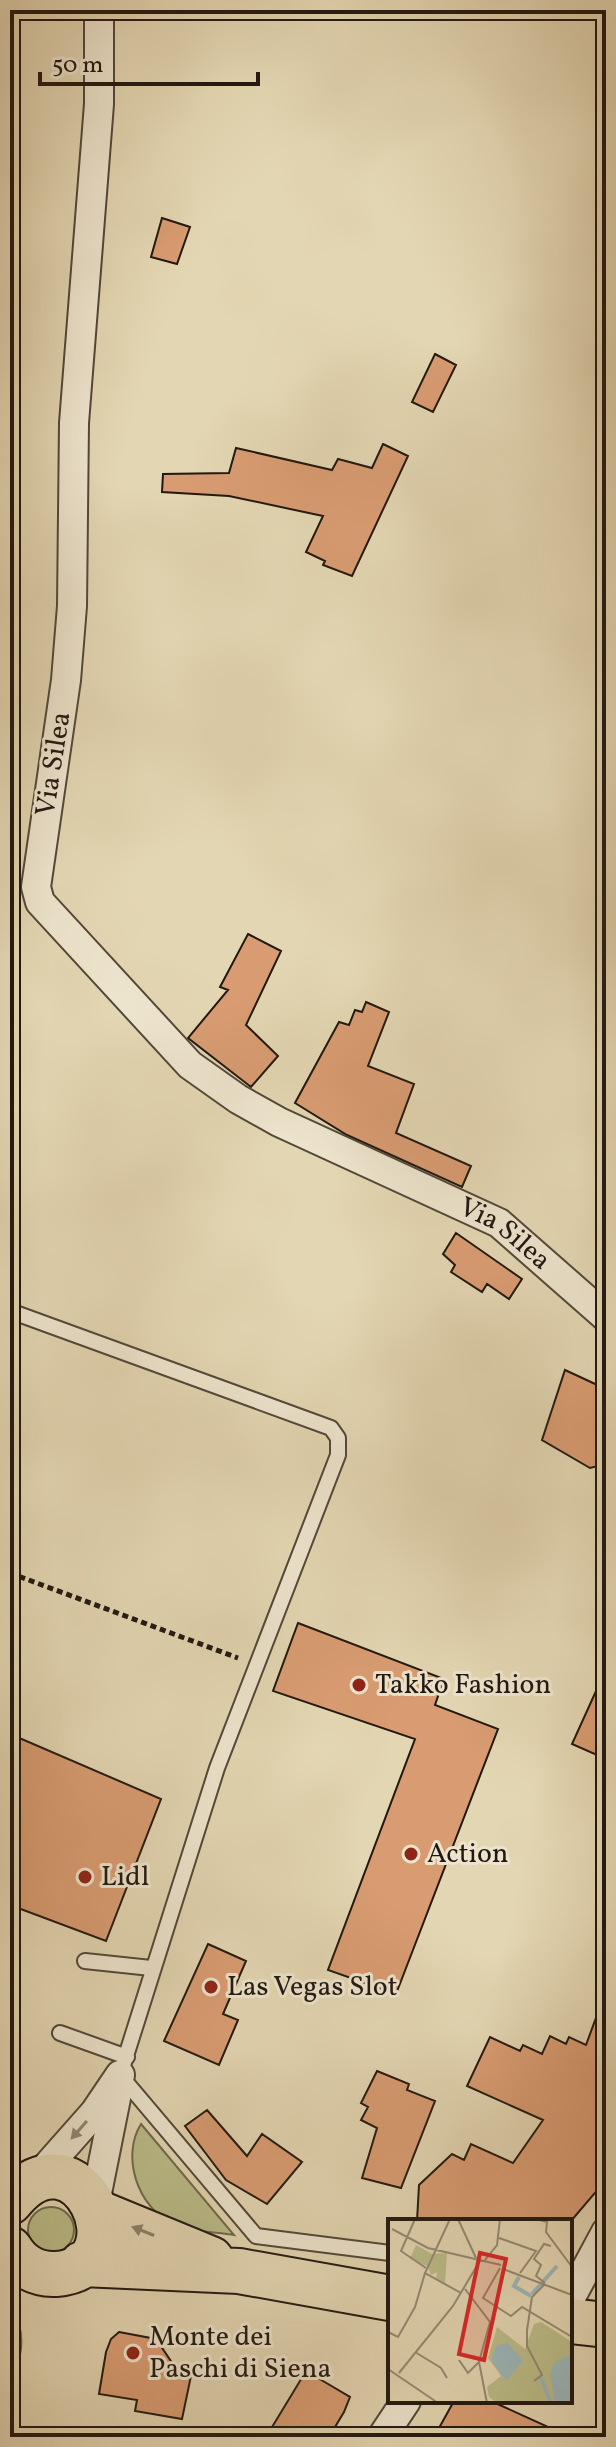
<svg xmlns="http://www.w3.org/2000/svg" width="616" height="2447" viewBox="0 0 616 2447" font-family="Vollkorn,serif">
	<rect width="100%" height="100%" fill="#e3d6b2"/>
	<filter id="stains"><feTurbulence type="fractalNoise" baseFrequency=".0025" numOctaves="4"/><feColorMatrix values="0 0 0 0 .2 0 0 0 0 .09 0 0 0 0 .02 0 0 0 .5 -.17"/></filter>
	<radialGradient id="worn" r=".72"><stop offset=".6" stop-color="#630" stop-opacity="0"/><stop offset="1" stop-color="#630" stop-opacity=".3"/></radialGradient>
	<path fill="#babc88" stroke="#6e6a4c" stroke-width="2" d="M141,2124L234,2235C216,2232 189,2232 173,2224C137,2207 121,2156 141,2124Z
		M28 2230a23 23 0 1 1 46 0a23 23 0 1 1-46 0Z
		M10,2310C31,2332 18,2366 10,2390Z"/>
	<path fill="#d99c72" stroke="#221811" stroke-width="2" d="M162,218L190,227L177,264L151,257Z
		M435,354L456,365L433,412L412,402Z
		M383,444L408,456L352,576L323,565L325,561L306,552L323,516L229,496L162,492L163,474L229,473L236,448L332,470L338,459L372,468Z
		M248,934L281,951L246,1025L278,1056L251,1087L188,1038L228,990L220,987Z
		M366,1002L389,1012L368,1066L414,1084L396,1133L471,1166L462,1187L347,1135L295,1103L339,1022L349,1025L355,1010L362,1012Z
		M456,1233L522,1279L509,1299L487,1284L482,1292L451,1272L455,1265L443,1254Z
		M565,1370L606,1389V1464L590,1468L542,1440Z
		M298,1623L444,1679L435,1705L498,1729L396,1994L328,1970L415,1739L273,1691Z
		M606,1669V1759L572,1744Z
		M10,1734L161,1799L106,1941L10,1905Z
		M208,1944L246,1961L223,2014L238,2020L219,2065L164,2041Z
		M604,1996L606,2180L571,2221H417L419,2185L452,2154L464,2160L471,2144L513,2163L543,2120L467,2086L490,2037L520,2051L523,2045L542,2054L550,2036L566,2044L569,2037L586,2045Z
		M377,2071L409,2084L407,2090L435,2101L401,2188L362,2178L377,2128L361,2120L368,2107L361,2103Z
		M207,2110L247,2156L262,2134L302,2162L267,2204L226,2180L185,2126Z
		M119,2332L156,2339L175,2367L192,2371L182,2419L135,2411L137,2400L99,2394L106,2352L111,2339Z
		M306,2371L350,2397L344,2412L329,2437H266Z
		M454,2401H491L570,2437H434Z"/>
	<g fill="none" stroke-linecap="round" stroke-linejoin="round">
		<defs>
			<path id="service" d="M10,1311L331,1428L338,1438V1455L217,1768L120,2075L256,2236L390,2253
				M85,1961L151,1968
				M60,2033L127,2057"/>
			<g id="minor">
				<path id="s1" d="M99,10V104L74,423L72,606L66,680L36,887L40,902L190,1065L238,1099L279,1122L499,1223L606,1317"/>
				<path d="M34,2181L95,2112L120,2075"/>
				<path d="M95,2203L119,2083"/>
				<path d="M570,2299L606,2232"/>
				<path d="M382,2437L406,2401"/>
			</g>
			<path id="primary" d="M10,2202C77,2118 147,2267 56,2274C37,2275 20,2266 10,2249
				M99,2213L211,2259
				M82,2264L239,2271L390,2298
				M570,2321L606,2325"/>
		</defs>
		<use href="#service" stroke="#524839" stroke-width="18"/>
		<use href="#minor" stroke="#524839" stroke-width="32"/>
		<use href="#primary" stroke="#221811" stroke-width="48"/>
		<path stroke="#221811" stroke-width="5" stroke-dasharray="6 4" stroke-linecap="butt" d="M10,1573L238,1658"/>
		<use href="#service" stroke="#ede4cd" stroke-width="14"/>
		<use href="#minor" stroke="#ede4cd" stroke-width="28"/>
		<use href="#primary" stroke="#e3d6b2" stroke-width="44"/>
	</g>
	<defs><path id="oneway-solid" d="M-6-.8H1V-3.2L6.5 0L1 3.2V.8H-6Z" transform="scale(2)"/></defs>
	<use fill="#928878" href="#oneway-solid" transform="translate(79 2130) rotate(131)"/>
	<use fill="#8c806a" href="#oneway-solid" transform="translate(143 2231) rotate(-158)"/>
	<g fill="#8f2418" stroke="#ede4cd" stroke-width="3">
		<circle cx="359" cy="1685" r="8"/>
		<circle cx="411" cy="1854" r="8"/>
		<circle cx="85" cy="1877" r="8"/>
		<circle cx="211" cy="1987" r="8"/>
		<circle cx="133" cy="2353" r="8"/>
	</g>
	<g text-anchor="middle" dominant-baseline="central" stroke-width="6" stroke-linejoin="round" paint-order="stroke">
		<g font-size="28" fill="#221811" stroke="#ede4cd">
			<text transform="translate(54 764) rotate(-81)">Via Silea</text>
			<text stroke="none"><textPath href="#s1" startOffset="1476">Via Silea</textPath></text>
		</g>
		<g font-size="28" fill="#221811" stroke="#ede4cd" text-anchor="start">
			<text x="375" y="1685">Takko Fashion</text>
			<text x="427" y="1854">Action</text>
			<text x="101" y="1877">Lidl</text>
			<text x="227" y="1987">Las Vegas Slot</text>
			<text x="149" y="2337">Monte dei<tspan x="149" dy="32">Paschi di Siena</tspan></text>
		</g>
	</g>
	<g transform="translate(388 2219)">
		<rect width="184" height="184" fill="#e3d6b2"/>
		<path d="M28,26L44,35L59,34L57,66L48,59L49,53L43,56L39,47L22,40ZM153,103L184,123V184H109L101,178L99,168L113,157L100,139L109,108L137,130L146,105Z" fill="#babc88"/>
		<path d="M120,124L135,142L118,162L103,141L108,127ZM184,135V184H167L162,154L167,143Z" fill="#9cb6b9"/>
		<path fill="none" stroke="#9cb6b9" stroke-width="4" d="M131,58L126,67L143,77M144,75L169,47M152,156L163,184"/>
		<path fill="none" stroke="#968a72" stroke-width="2" d="M27,0L13,32L38,49M62,0L37,54L73,74M70,0L88,39M148,0L159,3L158,13L184,48M4,10L40,29L113,46M111,19L148,32L132,54M97,41L109,26L112,0M112,49L95,79L123,97L134,88L184,118M115,50L184,76M157,64L148,57L153,46L146,40L156,25L163,27M77,70L102,103L91,143L99,184M0,113L10,118L27,88L37,54M27,133L53,149L59,159M71,141L80,154L91,143M0,150L50,184M11,154L65,87L93,40M146,162L154,156L139,127V111L144,78L156,66"/>
		<path fill="#d62828" fill-opacity="0.15" stroke="#d62828" stroke-width="4" d="M92,34L118,40L96,141L71,135Z"/>
		<rect width="184" height="184" fill="none" stroke="#221811" stroke-width="4"/>
	</g>
	<rect width="616" height="2447" fill="none" stroke="#e3d6b2" stroke-width="40"/>
	<rect x="12" y="12" width="592" height="2423" fill="none" stroke="#221811" stroke-width="4"/>
	<rect x="20" y="20" width="576" height="2407" fill="none" stroke="#221811" stroke-width="2"/>
	<path d="M40 72v12h218v-12" fill="none" stroke="#221811" stroke-width="4"/>
	<text x="52" y="72" font-size="24" fill="#221811" stroke="#ede4cd" stroke-width="6" paint-order="stroke">50 m</text>
	<rect width="100%" height="100%" filter="url(#stains)"/>
	<rect width="100%" height="100%" fill="url(#worn)"/>
</svg>
